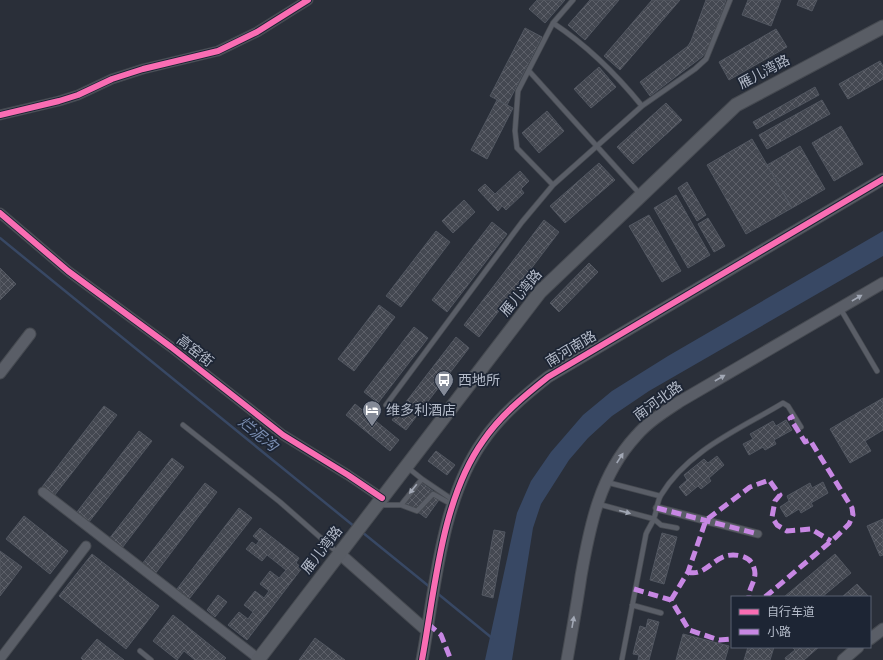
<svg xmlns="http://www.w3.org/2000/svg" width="883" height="660" viewBox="0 0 883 660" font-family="'Nunito Sans','Noto Sans SC',sans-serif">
	<defs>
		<pattern id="building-cross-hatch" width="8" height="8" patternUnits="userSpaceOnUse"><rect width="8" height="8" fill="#444851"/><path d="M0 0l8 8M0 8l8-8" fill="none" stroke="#5d6069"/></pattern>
	</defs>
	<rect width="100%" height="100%" fill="#2a2f39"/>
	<path fill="#384864" d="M883,231V256L649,391L612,416L588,438L569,460L541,504L533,528L512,660H485L517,513L531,481L551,452L583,415L612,391L668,356Z"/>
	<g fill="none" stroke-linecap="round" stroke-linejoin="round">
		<path stroke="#384864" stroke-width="2.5" d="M0,238L355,527
			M362,532L431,588
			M437,593L492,638"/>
	</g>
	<path fill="url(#building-cross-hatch)" stroke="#525761" d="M537,0H565L545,23L529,9Z
		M590,0H619L585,40L568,25Z
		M652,0H680L620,70L604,56Z
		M706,0H726L709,48L702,57L650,96L640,82L688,46L691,41Z
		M748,0H781L771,26L742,15Z
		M799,0H817L812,11L797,5Z
		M525,28L542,37L507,105L490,96Z
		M776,29L787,47L729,80L719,62Z
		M880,61L883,66V79L848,99L839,84Z
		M599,67L616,87L591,108L574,89Z
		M815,87L819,95L757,129L753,122Z
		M497,100L513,108L487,159L471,150Z
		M822,100L830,114L767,149L759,135Z
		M666,103L682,120L633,164L617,147Z
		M547,111L564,131L539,153L522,133Z
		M841,126L863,164L834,181L812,143Z
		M752,139L792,208L746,234L707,165Z
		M800,146L825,189L792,208L767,165Z
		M599,163L615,180L565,223L550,206Z
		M520,171L529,181L521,189L524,193L506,210L502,206L498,211L478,190L485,184L495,194Z
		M687,182L706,215L697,221L678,188Z
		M676,195L710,255L688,268L654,208Z
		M464,200L475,212L453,233L442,221Z
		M649,215L681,271L662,282L629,226Z
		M708,218L725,246L714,252L698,224Z
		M544,220L559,232L479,337L464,325Z
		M492,222L507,234L447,312L432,300Z
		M436,231L450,242L401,307L386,296Z
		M589,263L598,272L559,312L550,303Z
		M0,268L16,284L0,300Z
		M379,305L395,317L354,371L338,359Z
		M414,327L428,338L378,403L364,392Z
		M456,337L469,348L406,430L392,420Z
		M883,398V430L865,441L871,451L850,463L830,429Z
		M355,404L399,440L390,451L346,415Z
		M104,406L117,415L54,496L42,487Z
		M786,420L792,430L774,440L776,444L765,450L763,447L749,455L743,444L753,439L750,434L773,421L776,426Z
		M139,431L152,441L89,522L77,512Z
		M436,451L455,465L447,475L428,461Z
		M717,456L724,465L709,478L711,481L701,489L698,486L686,496L679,487L687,480L684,475L704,459L708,463Z
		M172,458L184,467L122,548L109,539Z
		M418,480L441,497L426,518L402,500Z
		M823,482L828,493L811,503L813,506L801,513L799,509L786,517L780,507L789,501L787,496L810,483L812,488Z
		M205,483L217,492L155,574L142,564Z
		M239,508L252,518L189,599L177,589Z
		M24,516L68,551L50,574L6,539Z
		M883,519V555L880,556L867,526Z
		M260,528L299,558L296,563L302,568L247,640L228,625L239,612L248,619L253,612L244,605L255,591L264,598L269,591L260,584L270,571L279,578L286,570L267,555L262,561L246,549L252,542L256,545L259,541L253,536Z
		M494,530L505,532L493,598L482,595Z
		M662,533L677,537L664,584L650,580Z
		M0,551L22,567L0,596Z
		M92,554L159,606L126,649L59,596Z
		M835,554L851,573L822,597H784Z
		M857,584L869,597H842Z
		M218,595L227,602L215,617L207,610Z
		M173,615L226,658L224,660H195L184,651L177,660L153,641Z
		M648,619L659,622L649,660H638L639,655L633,654L640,626L646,628Z
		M683,634L729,646L725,660H676Z
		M315,638L345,660H299Z
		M97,639L124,660H83L81,658Z
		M748,647H774L770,660H744Z
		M792,647H819L804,660H786L785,658L795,650Z"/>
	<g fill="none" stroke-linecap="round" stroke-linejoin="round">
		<defs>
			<path id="service" d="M553,23C588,46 616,74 642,106
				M529,71L640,194
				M553,185L517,148L515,131L518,91L553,23L573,0
				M840,308L877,371
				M386,405L522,222L553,185L642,106L695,69L706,59L730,0
				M183,425L280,502L338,553
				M407,467L422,479
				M606,482L660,496
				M598,504L654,519L661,525L677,528
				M380,505H401
				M453,505L433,494L417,511L401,505L422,479L453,500
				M632,605L661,613
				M140,651L151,660
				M622,659L646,534C648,529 652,524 654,518C657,511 657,501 661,495C688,450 740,429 783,403L788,406L801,427"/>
			<path id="pedestrian" d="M657,508L758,534"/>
			<path id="minor" d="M0,115L59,101L78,95L112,79L143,69L218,51L257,32L308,0
				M0,213L68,271L171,347L283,435L348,475L382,498
				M43,492L259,659
				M0,659L86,546"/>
			<path id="tertiary" d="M0,373L30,334
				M340,554L427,631
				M870,639L883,629
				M422,660C435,590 441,500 483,441C500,416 524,396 548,377L883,179
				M567,660C572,632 577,604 581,576C590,525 600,475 636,436C648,422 664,412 679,402L883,283
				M843,660L858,647"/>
			<path id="secondary" d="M258,660L540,292L736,105L883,27"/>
		</defs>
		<use href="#service" stroke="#464a51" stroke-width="6"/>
		<use href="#pedestrian" stroke="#464a51" stroke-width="9"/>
		<use href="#minor" stroke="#464a51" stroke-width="11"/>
		<use href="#tertiary" stroke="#464a51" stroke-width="13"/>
		<use href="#secondary" stroke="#464a51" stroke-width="15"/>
		<use href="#service" stroke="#5a5e67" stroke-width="4.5"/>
		<use href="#pedestrian" stroke="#5a5e67" stroke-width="7"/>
		<use href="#minor" stroke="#5a5e67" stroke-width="9"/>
		<use href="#tertiary" stroke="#5a5e67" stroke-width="11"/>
		<use href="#secondary" stroke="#595d65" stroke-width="13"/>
		<path stroke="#c787e3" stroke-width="5" stroke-dasharray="10 5" stroke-linecap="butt" d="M657,508L758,534
			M688,572C708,578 715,549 741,556C748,558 752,561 754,568C758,579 748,588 749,597
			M634,589L671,600L689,630L719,640L732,639
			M765,597L836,537L849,524L853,515L852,508L810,440L805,442L790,418L794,416
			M671,600L688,572L706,520L750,487L769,480L780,495L775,501L772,517L777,525L787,531L811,529L831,541
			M428,624L441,635L451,660"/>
		<defs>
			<path id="cycleway" d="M0,115L59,101L78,95L112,79L143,69L218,51L257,32L308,0
				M0,213L68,271L171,347L283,435L348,475L382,498
				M422,660C435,590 441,500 483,441C500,416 524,396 548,377L883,179"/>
		</defs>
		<use href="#cycleway" stroke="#1d2534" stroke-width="8"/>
		<use href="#cycleway" stroke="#f96db3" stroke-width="6"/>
	</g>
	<defs><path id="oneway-solid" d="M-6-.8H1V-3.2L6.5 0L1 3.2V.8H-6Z"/></defs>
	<g fill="#a2a8b5">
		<use href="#oneway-solid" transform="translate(857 298) rotate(-30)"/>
		<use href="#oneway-solid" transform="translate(720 378) rotate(-30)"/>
		<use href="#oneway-solid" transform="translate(620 458) rotate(-57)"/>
		<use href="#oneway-solid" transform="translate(413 489) rotate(129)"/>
		<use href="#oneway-solid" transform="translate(625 512) rotate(15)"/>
		<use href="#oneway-solid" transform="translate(573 622) rotate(-80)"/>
	</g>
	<defs>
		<symbol id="bus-pin" viewBox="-11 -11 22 30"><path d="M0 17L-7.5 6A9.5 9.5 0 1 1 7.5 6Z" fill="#848a97" stroke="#1d2534"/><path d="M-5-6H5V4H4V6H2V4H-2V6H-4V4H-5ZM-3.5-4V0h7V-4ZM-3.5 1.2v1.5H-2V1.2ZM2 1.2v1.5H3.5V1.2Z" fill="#fff"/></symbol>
		<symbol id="hotel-pin" viewBox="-11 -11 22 30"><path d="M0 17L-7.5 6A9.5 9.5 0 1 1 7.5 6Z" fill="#848a97" stroke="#1d2534"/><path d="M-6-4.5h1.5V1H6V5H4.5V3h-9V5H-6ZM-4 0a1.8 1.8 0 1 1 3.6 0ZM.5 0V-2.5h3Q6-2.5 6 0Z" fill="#fff"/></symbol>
	</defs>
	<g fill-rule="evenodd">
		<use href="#bus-pin" x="433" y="369" width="22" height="30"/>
		<use href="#hotel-pin" x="361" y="399" width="22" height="30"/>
	</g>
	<g text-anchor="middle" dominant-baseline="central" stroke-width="3.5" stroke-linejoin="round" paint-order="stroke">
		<g font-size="14" fill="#b4bbc9" stroke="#1d2534">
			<text transform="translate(764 72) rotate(-28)">雁儿湾路</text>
			<text transform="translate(521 293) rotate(-50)">雁儿湾路</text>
			<text transform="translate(571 349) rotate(-31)">南河南路</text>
			<text transform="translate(195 351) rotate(38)">高窑街</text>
			<text transform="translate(658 401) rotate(-36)">南河北路</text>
			<text transform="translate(322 550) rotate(-52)">雁儿湾路</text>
		</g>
		<g font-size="14" fill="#b4bbc9" stroke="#1d2534" text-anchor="start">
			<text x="458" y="380">西地所</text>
			<text x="386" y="410">维多利酒店</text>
		</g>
		<g font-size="15" font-style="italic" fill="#7c8fb2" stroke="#1d2534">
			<text transform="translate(258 434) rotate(39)">烂泥沟</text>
		</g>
	</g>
	<rect x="731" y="596" width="140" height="52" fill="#1d2534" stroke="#596170"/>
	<rect x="739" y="609" width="20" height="6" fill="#f96db3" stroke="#596170"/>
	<text x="767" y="616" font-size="12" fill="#b4bbc9">自行车道</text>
	<rect x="739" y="629" width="20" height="6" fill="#c787e3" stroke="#596170"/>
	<text x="767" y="636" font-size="12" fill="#b4bbc9">小路</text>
</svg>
